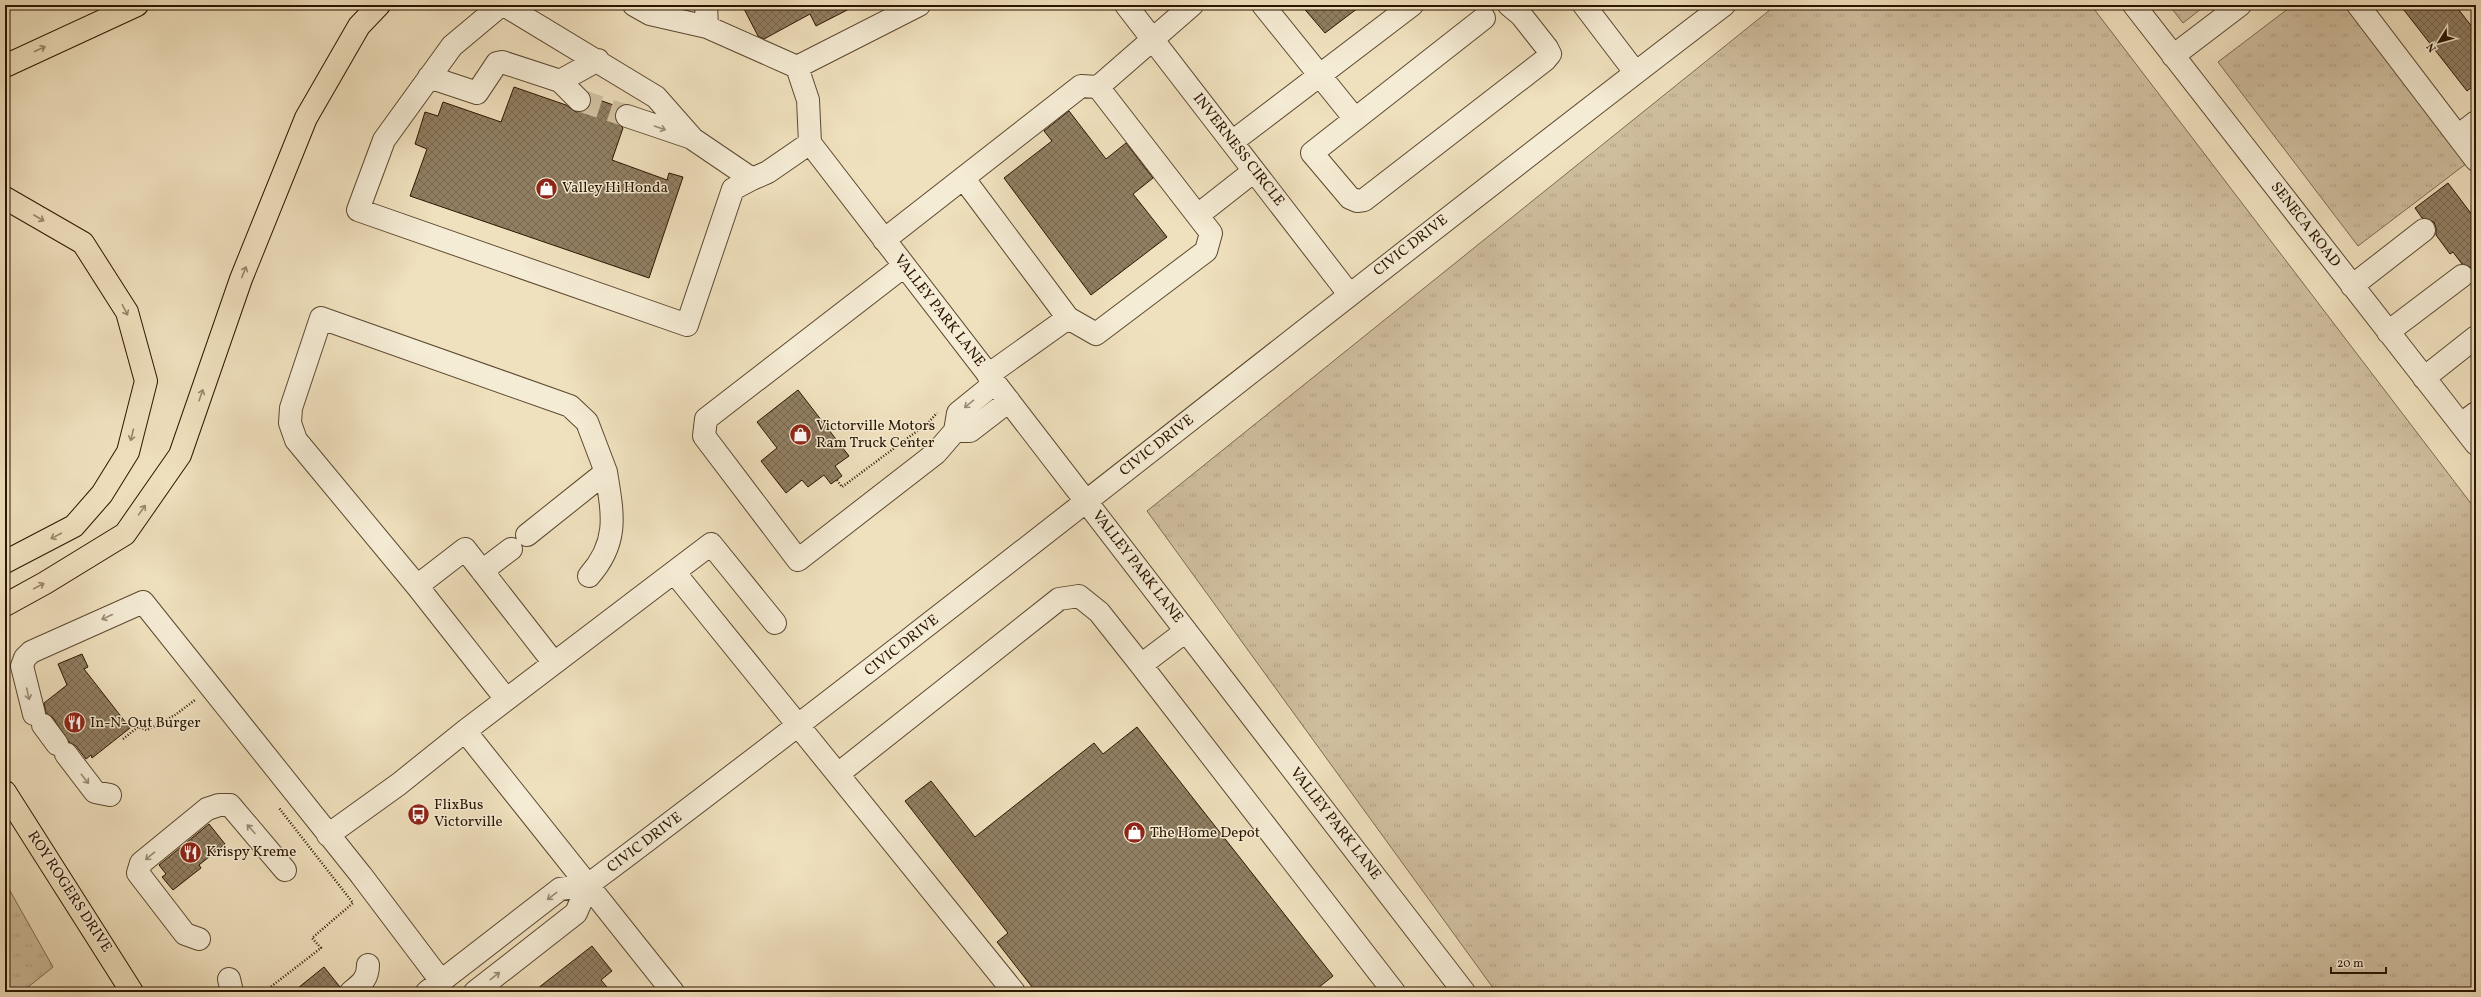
<svg xmlns="http://www.w3.org/2000/svg" width="2481" height="997" viewBox="0 0 2481 997" font-family="Vollkorn,serif">
	<defs>
		<pattern id="grass-tufts" width="24" height="20" patternUnits="userSpaceOnUse"><rect width="24" height="20" fill="#cfbe9e"/><path d="M3 7l-1-3M5 7V3M7 7l1-3M15 17l-1-3M17 17v-4M19 17l1-3" fill="none" stroke="#b2a286"/></pattern>
		<pattern id="building-cross-hatch" width="8" height="8" patternUnits="userSpaceOnUse"><rect width="8" height="8" fill="#917f63"/><path d="M0 0l8 8M0 8l8-8" fill="none" stroke="#77674f"/></pattern>
	</defs>
	<rect width="100%" height="100%" fill="#f0e1be"/>
	<filter id="stains"><feTurbulence type="fractalNoise" baseFrequency=".005" numOctaves="4"/><feColorMatrix values="0 0 0 0 .2 0 0 0 0 .09 0 0 0 0 .02 0 0 0 .5 -.17"/></filter>
	<radialGradient id="worn" r=".72"><stop offset=".6" stop-color="#630" stop-opacity="0"/><stop offset="1" stop-color="#630" stop-opacity=".3"/></radialGradient>
	<path fill="url(#grass-tufts)" stroke="#7d6a4f" d="M1776,5H2091L2476,510V992H1496L1147,511Z
		M2169,5H2206L2183,23Z
		M2293,5H2346L2467,163L2358,246L2218,62Z
		M5,882L53,967L22,992H5Z"/>
	<path fill="url(#building-cross-hatch)" stroke="#2b1500" d="M742,5H857L816,26L810,14L764,39L758,36Z
		M1301,5H1362L1325,33Z
		M2400,5H2455L2476,32V84L2467,91Z
		M514,87L566,105L576,112L588,109L591,97L619,107L615,119L623,128L612,160L667,180L669,173L683,177L649,278L410,196L427,149L415,144L425,112L438,116L443,102L501,122Z
		M1069,111L1106,159L1126,143L1153,178L1133,194L1167,237L1091,295L1004,178L1052,141L1044,131Z
		M2448,183L2476,220V282L2472,268L2462,264L2453,252L2450,254L2436,235V228L2434,222L2422,218L2415,208Z
		M798,390L849,456L835,466L842,476L831,484L824,475L808,487L802,480L786,493L761,461L777,448L757,422Z
		M82,654L88,667L84,669L130,728L92,758L91,755L86,759L76,746L69,742L53,718L46,713L44,703L67,685L58,664Z
		M1137,727L1333,976L1313,992H1036L997,942L1008,933L905,801L931,781L975,837L1094,743L1103,754Z
		M209,824L225,844L199,865L201,868L173,890L162,877L166,874L159,865Z
		M592,946L612,971L601,980L611,992H533Z
		M324,967L340,987L339,992H293Z"/>
	<g fill="none" stroke-linecap="round" stroke-linejoin="round">
		<path stroke="#d2c2a2" stroke-width="22" stroke-dasharray="22 11" stroke-linecap="butt" d="M579,100L627,116"/>
		<defs>
			<path id="minor" d="M501,5L452,46L384,140L358,210L687,325L733,189L752,179
				M504,5L656,97L693,139L752,179L768,172L810,143
				M634,5L650,14L707,27L797,67L808,100L810,143
				M706,5L707,27
				M1126,5L1349,294
				M1263,5L1355,119
				M1584,5L1635,72
				M2134,5L2476,444
				M2358,5L2476,160
				M1484,18L1312,153L1350,198L1357,201L1364,200L1545,60L1550,54L1547,48L1521,15L1509,5
				M2173,56L2240,5
				M797,67L919,5
				M429,77L477,93L497,63L502,62L560,81L598,60
				M560,81L579,100
				M1098,87L1192,5
				M627,116L692,138
				M2458,136L2476,122
				M1232,142L1412,5
				M810,143L1464,992
				M964,179L1068,318
				M1198,215L1254,171
				M884,240L1081,86L1098,87L1211,233L1206,251L1096,334L1068,318L988,375
				M904,266L706,419L704,436L798,560L936,453L955,431L958,413L995,383
				M2352,286L2424,230
				M2388,332L2462,276
				M2424,378L2476,337
				M2461,424L2476,413
				M955,431H970L1009,401
				M482,571L511,549
				M674,572L711,544L775,623
				M589,576C619,542 613,515 606,472
				M417,586L296,440L290,423L291,408L321,318L570,406L587,422L606,472L527,535
				M1141,665L1186,631
				M506,699L417,586L465,549L554,663
				M34,714L22,666L25,658L31,652L143,602L361,875L441,981
				M43,725L57,744
				M465,731L674,572L1014,992
				M66,754L95,792L110,795
				M838,774L1059,599L1079,596L1099,612L1141,665L1394,992
				M328,835L399,784L465,731L673,992
				M199,939L185,934L138,873L141,863L207,809L219,805H230L285,870
				M229,979L232,992
				M351,992C361,984 368,979 368,965
				M427,992L560,889L588,885
				M475,992L576,913L588,885C971,597 1343,296 1724,5"/>
			<path id="major" d="M5,792L132,992"/>
			<path id="highway" d="M5,66L137,5
				M5,198L83,243L127,312L146,381L128,452L102,494L74,526L5,562
				M5,605L45,583L125,534L180,455L241,279L306,118L359,26L379,5"/>
		</defs>
		<use href="#minor" stroke="#5c4830" stroke-width="24"/>
		<use href="#major" stroke="#2b1500" stroke-width="24"/>
		<use href="#highway" stroke="#2b1500" stroke-width="24"/>
		<path stroke="#2b1500" stroke-width="2.5" stroke-dasharray="1 2" stroke-linecap="butt" d="M837,480L842,487L928,423L937,413
			M123,739L138,727L147,730L175,715L195,700
			M264,992L321,948L312,938L353,903L279,808"/>
		<use href="#minor" stroke="#f5ecd5" stroke-width="22"/>
		<use href="#major" stroke="#f0e1be" stroke-width="22"/>
		<use href="#highway" stroke="#f0e1be" stroke-width="22"/>
	</g>
	<defs><path id="oneway-shaft" d="M-6 0H5M1.5-3L5.5 0L1.5 3" fill="none" stroke-width="1.6" stroke-linecap="round" stroke-linejoin="round"/></defs>
	<g stroke="#978568">
		<use href="#oneway-shaft" transform="translate(40 49) rotate(-25)"/>
		<use href="#oneway-shaft" transform="translate(39 218) rotate(30)"/>
		<use href="#oneway-shaft" transform="translate(244 272) rotate(-68)"/>
		<use href="#oneway-shaft" transform="translate(125 310) rotate(63)"/>
		<use href="#oneway-shaft" transform="translate(201 395) rotate(-71)"/>
		<use href="#oneway-shaft" transform="translate(132 435) rotate(104)"/>
		<use href="#oneway-shaft" transform="translate(142 510) rotate(-55)"/>
		<use href="#oneway-shaft" transform="translate(56 536) rotate(152)"/>
		<use href="#oneway-shaft" transform="translate(39 586) rotate(-28)"/>
	</g>
	<g stroke="#9a8b75">
		<use href="#oneway-shaft" transform="translate(660 128) rotate(19)"/>
		<use href="#oneway-shaft" transform="translate(969 404) rotate(141)"/>
		<use href="#oneway-shaft" transform="translate(107 617) rotate(155)"/>
		<use href="#oneway-shaft" transform="translate(28 694) rotate(77)"/>
		<use href="#oneway-shaft" transform="translate(85 779) rotate(52)"/>
		<use href="#oneway-shaft" transform="translate(251 829) rotate(-132)"/>
		<use href="#oneway-shaft" transform="translate(150 856) rotate(140)"/>
		<use href="#oneway-shaft" transform="translate(552 896) rotate(142)"/>
		<use href="#oneway-shaft" transform="translate(495 976) rotate(-38)"/>
	</g>
	<defs>
		<symbol id="shop-disc" viewBox="-11 -11 22 22"><circle r="9.5" fill="#8f2418" stroke="#f5ecd5"/><path d="M-5-2.5h2.3a2.7 3.5 0 0 1 5.4 0H5L5.5 6h-11ZM-1.5-2.5h3a1.5 2.3 0 0 0-3 0Z" fill="#fff"/></symbol>
		<symbol id="restaurant-disc" viewBox="-11 -11 22 22"><circle r="9.5" fill="#8f2418" stroke="#f5ecd5"/><path d="M-5-6h1v4h1v-4h1v4h1v-4h1v5L-1.5 .5V6h-2V.5L-5-1ZM5-6V6H3V1.5H1.5Q1.5-4 5-6Z" fill="#fff"/></symbol>
		<symbol id="bus-disc" viewBox="-11 -11 22 22"><circle r="9.5" fill="#8f2418" stroke="#f5ecd5"/><path d="M-5-6H5V4H4V6H2V4H-2V6H-4V4H-5ZM-3.5-4V0h7V-4ZM-3.5 1.2v1.5H-2V1.2ZM2 1.2v1.5H3.5V1.2Z" fill="#fff"/></symbol>
	</defs>
	<g fill-rule="evenodd">
		<use href="#shop-disc" x="534" y="176" width="25" height="25"/>
		<use href="#shop-disc" x="788" y="422" width="25" height="25"/>
		<use href="#restaurant-disc" x="62" y="710" width="25" height="25"/>
		<use href="#bus-disc" x="406" y="802" width="25" height="25"/>
		<use href="#shop-disc" x="1122" y="820" width="25" height="25"/>
		<use href="#restaurant-disc" x="178" y="840" width="25" height="25"/>
	</g>
	<g text-anchor="middle" dominant-baseline="central" stroke-width="3" stroke-linejoin="round" paint-order="stroke">
		<g font-size="15" fill="#2b1500" stroke="#f5ecd5">
			<text transform="translate(1238 150) rotate(52)">INVERNESS CIRCLE</text>
			<text transform="translate(2305 225) rotate(52)">SENECA ROAD</text>
			<text transform="translate(1411 246) rotate(-38)">CIVIC DRIVE</text>
			<text transform="translate(939 311) rotate(52)">VALLEY PARK LANE</text>
			<text transform="translate(1157 446) rotate(-38)">CIVIC DRIVE</text>
			<text transform="translate(1137 567) rotate(52)">VALLEY PARK LANE</text>
			<text transform="translate(902 646) rotate(-38)">CIVIC DRIVE</text>
			<text transform="translate(1335 824) rotate(52)">VALLEY PARK LANE</text>
			<text transform="translate(645 843) rotate(-37)">CIVIC DRIVE</text>
			<text transform="translate(69 892) rotate(57)">ROY ROGERS DRIVE</text>
		</g>
		<g font-size="15" fill="#2b1500" stroke="#f5ecd5" text-anchor="start">
			<text x="562" y="188">Valley Hi Honda</text>
			<text x="816" y="426">Victorville Motors<tspan x="816" dy="17">Ram Truck Center</tspan></text>
			<text x="90" y="723">In-N-Out Burger</text>
			<text x="434" y="805">FlixBus<tspan x="434" dy="17">Victorville</tspan></text>
			<text x="1150" y="833">The Home Depot</text>
			<text x="206" y="852">Krispy Kreme</text>
		</g>
	</g>
	<rect width="2481" height="997" fill="none" stroke="#f0e1be" stroke-width="20"/>
	<rect x="6" y="6" width="2469" height="985" fill="none" stroke="#2b1500" stroke-width="2"/>
	<rect x="10" y="10" width="2461" height="977" fill="none" stroke="#2b1500"/>
	<g transform="translate(2439 42) rotate(233)" stroke="#f5ecd5" stroke-width="3" paint-order="stroke">
	<path d="M0-3L7 15L0 10L-7 15Z" fill="#2b1500"/>
	<text y="-6" font-size="11" font-weight="bold" text-anchor="middle" fill="#2b1500">N</text>
	</g>
	<path d="M2331 967v6h55v-6" fill="none" stroke="#2b1500" stroke-width="2"/>
	<text x="2337" y="967" font-size="12" fill="#2b1500" stroke="#f5ecd5" stroke-width="3" paint-order="stroke">20 m</text>
	<rect width="100%" height="100%" filter="url(#stains)"/>
	<rect width="100%" height="100%" fill="url(#worn)"/>
</svg>
